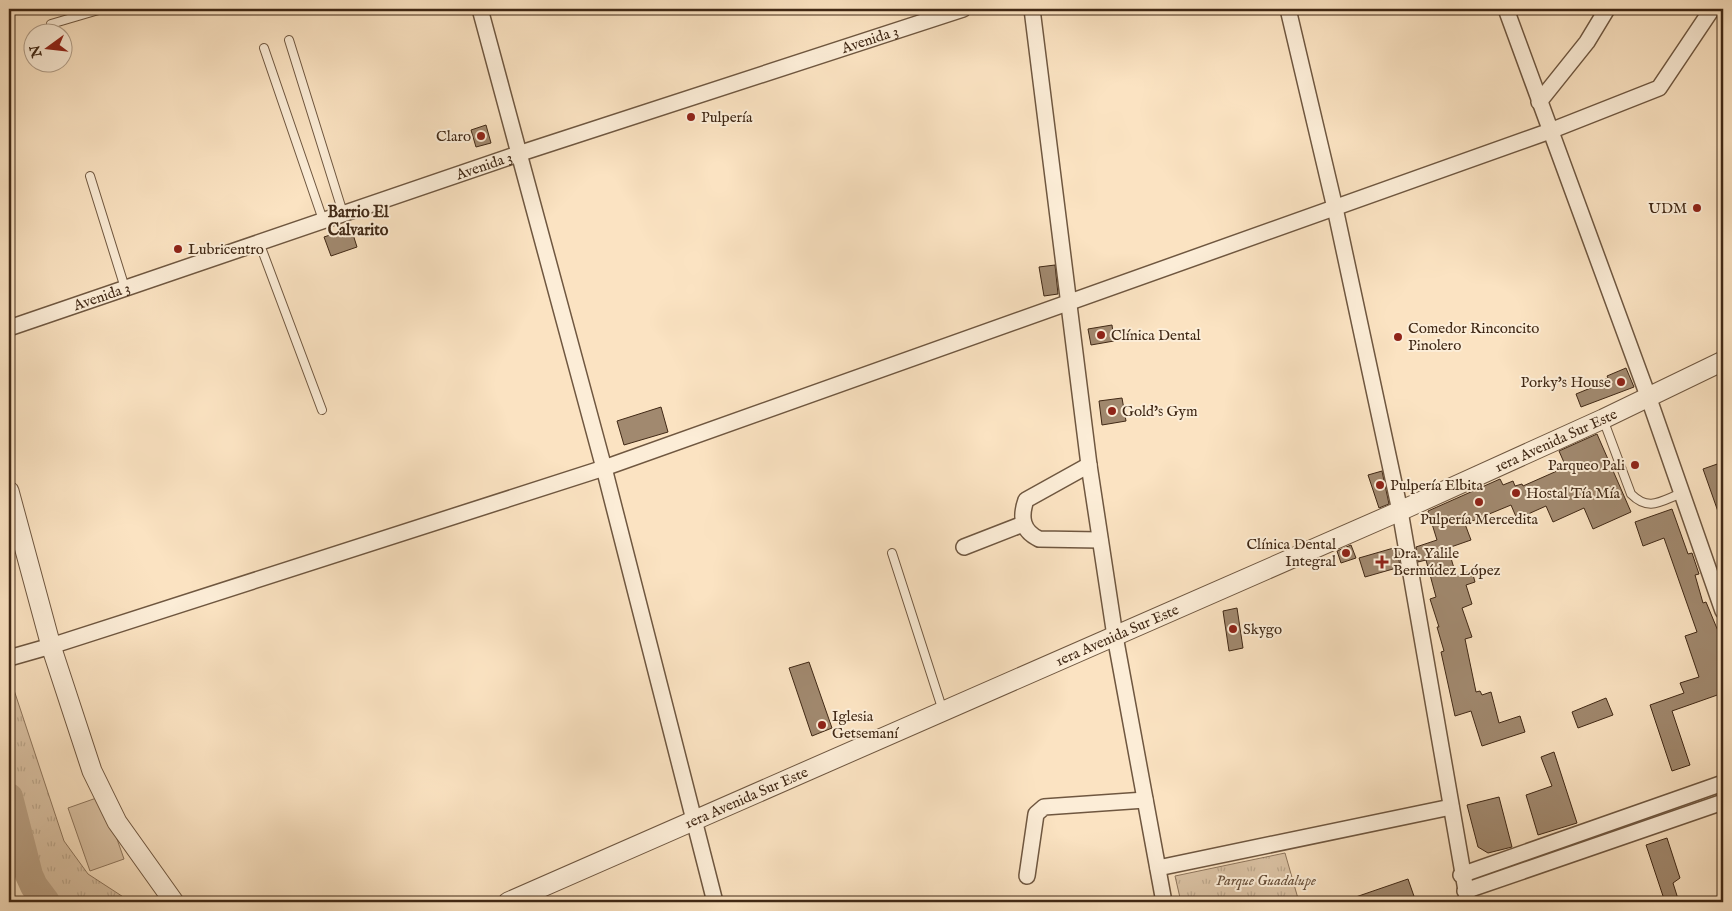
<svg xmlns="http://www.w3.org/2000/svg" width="1732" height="911" viewBox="0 0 1732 911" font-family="'IM FELL English',serif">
	<defs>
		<pattern id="grass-tufts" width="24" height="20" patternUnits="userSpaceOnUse" patternTransform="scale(1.25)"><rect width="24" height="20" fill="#dbc3a5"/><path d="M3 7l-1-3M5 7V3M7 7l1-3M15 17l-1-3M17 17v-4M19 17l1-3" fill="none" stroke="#bda88d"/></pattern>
	</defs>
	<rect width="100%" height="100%" fill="#fbe3c2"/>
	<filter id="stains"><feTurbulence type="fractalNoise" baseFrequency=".004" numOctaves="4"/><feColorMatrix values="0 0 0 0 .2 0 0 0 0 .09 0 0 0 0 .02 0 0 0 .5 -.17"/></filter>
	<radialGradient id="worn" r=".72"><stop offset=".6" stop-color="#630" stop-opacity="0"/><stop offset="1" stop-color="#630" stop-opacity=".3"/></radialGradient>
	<path fill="url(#grass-tufts)" stroke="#8e765d" d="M9,675L64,841L88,874L131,902H64L23,876L9,829Z
		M1285,853L1299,902H1181L1175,876Z"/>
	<path fill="#dbc3a5" stroke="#8e765d" d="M102,796L124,859L90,871L68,808Z"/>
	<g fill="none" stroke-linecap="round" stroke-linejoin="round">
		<path stroke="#bba387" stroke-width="28" d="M9,797L29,875L34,886L46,902"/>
	</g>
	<path fill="#a1896f" stroke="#402815" d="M486,125L491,143L476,147L471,130Z
		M351,228L357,247L331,256L324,237Z
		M1055,265L1058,294L1044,296L1039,267Z
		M1112,325L1114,341L1091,345L1088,329Z
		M1626,368L1634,387L1581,407L1576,394L1598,385L1597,383L1608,378L1607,376Z
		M1122,398L1126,421L1102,425L1099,401Z
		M661,407L668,432L624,445L617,421Z
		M1597,434L1631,512L1593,529L1584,508L1553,522L1546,506L1517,519L1511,505L1465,524L1471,540L1448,548L1456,575L1472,571L1475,582L1466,585L1472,604L1462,608L1472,637L1465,639L1476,692L1480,691L1482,695L1491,692L1499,723L1520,716L1525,732L1482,746L1471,711L1455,716L1441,652L1444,651L1437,627H1439L1430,599L1436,597L1426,560L1418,562L1416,547L1437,540L1428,511L1500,479L1503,485L1513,481L1515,486L1522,484L1523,486L1566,467L1559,451Z
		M1723,462V520H1721L1703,469Z
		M1382,471L1389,504L1379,508L1368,475Z
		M1672,509L1688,554L1692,553L1699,574L1695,575L1703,603L1706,602L1723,643V693L1672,711L1690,765L1672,771L1650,705L1684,693L1680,683L1699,677L1685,636L1697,632L1664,538L1643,546L1635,522Z
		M1351,545L1356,558L1341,563L1337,551Z
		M1397,547L1400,567L1365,577L1359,558Z
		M1237,608L1243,648L1229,651L1223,611Z
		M809,662L832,728L812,736L789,668Z
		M1606,698L1613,715L1578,728L1572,712Z
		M1554,752L1577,823L1538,835L1526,795L1552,786L1541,757Z
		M1499,797L1512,847L1488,853L1478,847L1467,805Z
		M1667,838L1680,878L1673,883L1679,902H1665L1646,845Z
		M1408,879L1416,902H1347V900Z"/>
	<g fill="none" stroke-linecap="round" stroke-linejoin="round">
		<defs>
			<path id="service" d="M51,24L102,9
				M289,40L343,213
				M264,48L323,220
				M90,176L125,288
				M259,242L322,410
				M1603,419L1631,494C1649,512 1661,501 1682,493
				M892,553L943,711"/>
			<g id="minor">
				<path d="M480,9L604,468L715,902"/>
				<path d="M1032,9L1089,465L1115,636L1164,902"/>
				<path d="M1288,9L1335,208L1400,511L1468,902"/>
				<path d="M1506,9L1648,396L1723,611"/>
				<path d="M1539,102L1587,42L1607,9"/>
				<path id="s1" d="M9,328L518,154L963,9"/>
				<path d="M1089,465L1026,500C1020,517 1022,531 1039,539L1100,540"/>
				<path d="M964,547L1023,524"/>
				<path d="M9,658L51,646L604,468L1550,131L1659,88L1712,9"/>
				<path d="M1158,868L1451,807"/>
				<path d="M1461,875L1723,783"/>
				<path d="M1027,876L1036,814L1044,807L1145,800"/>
				<path d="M1465,891L1723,802"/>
			</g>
			<g id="tertiary">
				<path d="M9,491L51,646L92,771L117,822L174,902"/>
				<path id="s2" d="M508,902L1400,511L1603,419L1723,361"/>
			</g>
		</defs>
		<use href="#service" stroke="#6f5740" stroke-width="10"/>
		<use href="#minor" stroke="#6f5740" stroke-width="18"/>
		<use href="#tertiary" stroke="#6f5740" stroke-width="21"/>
		<use href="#service" stroke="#fcedd7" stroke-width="8"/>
		<use href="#minor" stroke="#fcedd7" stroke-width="15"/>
		<use href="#tertiary" stroke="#fcedd7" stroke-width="19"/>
	</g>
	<g fill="#8f2418" stroke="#fcedd7" stroke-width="2">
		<circle cx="691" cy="117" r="5"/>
		<circle cx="481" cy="136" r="5"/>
		<circle cx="1697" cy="208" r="5"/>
		<circle cx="178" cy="249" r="5"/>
		<circle cx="1101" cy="335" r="5"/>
		<circle cx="1398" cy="337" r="5"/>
		<circle cx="1621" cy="382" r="5"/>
		<circle cx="1112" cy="411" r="5"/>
		<circle cx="1635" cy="465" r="5"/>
		<circle cx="1380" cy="485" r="5"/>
		<circle cx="1516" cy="493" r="5"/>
		<circle cx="1479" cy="502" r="5"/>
		<circle cx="1346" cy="553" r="5"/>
		<path d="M1379.5 554.5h5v5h5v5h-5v5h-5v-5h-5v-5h5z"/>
		<circle cx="1233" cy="629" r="5"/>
		<circle cx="822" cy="725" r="5"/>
	</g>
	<g text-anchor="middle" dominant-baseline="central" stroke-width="4" stroke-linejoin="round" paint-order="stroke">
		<g font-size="15" fill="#402815" stroke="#fcedd7">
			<text stroke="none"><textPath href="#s1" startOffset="908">Avenida 3</textPath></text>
			<text stroke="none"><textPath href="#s1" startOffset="502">Avenida 3</textPath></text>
			<text stroke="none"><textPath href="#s1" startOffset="98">Avenida 3</textPath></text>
			<text stroke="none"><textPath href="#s2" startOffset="1145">1era Avenida Sur Este</textPath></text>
			<text stroke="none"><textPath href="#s2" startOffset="665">1era Avenida Sur Este</textPath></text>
			<text stroke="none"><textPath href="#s2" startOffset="260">1era Avenida Sur Este</textPath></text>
		</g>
		<g font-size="15" fill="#402815" stroke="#fcedd7" text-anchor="start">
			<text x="701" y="117">Pulpería</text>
			<text x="471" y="136" text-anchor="end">Claro</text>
			<text x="1687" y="208" text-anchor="end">UDM</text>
			<text x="188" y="249">Lubricentro</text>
			<text x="1408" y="328">Comedor Rinconcito<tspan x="1408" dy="17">Pinolero</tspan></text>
			<text x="1111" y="335">Clínica Dental</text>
			<text x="1611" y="382" text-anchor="end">Porky's House</text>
			<text x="1122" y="411">Gold's Gym</text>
			<text x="1625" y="465" text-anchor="end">Parqueo Pali</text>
			<text x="1390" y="485">Pulpería Elbita</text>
			<text x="1526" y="493">Hostal Tía Mía</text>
			<text x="1479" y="519" text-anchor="middle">Pulpería Mercedita</text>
			<text x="1336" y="544" text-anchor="end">Clínica Dental<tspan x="1336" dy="17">Integral</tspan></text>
			<text x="1393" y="553">Dra. Yalile<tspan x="1393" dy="17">Bermúdez López</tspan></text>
			<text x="1243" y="629">Skygo</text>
			<text x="832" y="716">Iglesia<tspan x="832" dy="17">Getsemaní</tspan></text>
		</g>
		<g font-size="15" font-style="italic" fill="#674f39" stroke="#fcedd7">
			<text x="1266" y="880">Parque Guadalupe</text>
		</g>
		<g font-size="16" font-weight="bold" fill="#402815" stroke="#fcedd7">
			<text x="358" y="213">Barrio El<tspan x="358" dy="18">Calvarito</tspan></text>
		</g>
	</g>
	<rect width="1732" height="911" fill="none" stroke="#fbe3c2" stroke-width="30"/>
	<rect x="10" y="10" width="1712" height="891" fill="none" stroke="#402815" stroke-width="2.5"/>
	<rect x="15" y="15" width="1702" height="881" fill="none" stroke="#402815"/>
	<g transform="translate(48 48) rotate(255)"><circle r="24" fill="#fcedd7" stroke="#b19e89"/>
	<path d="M0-4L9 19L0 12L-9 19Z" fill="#8f2418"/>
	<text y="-8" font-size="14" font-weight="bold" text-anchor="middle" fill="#402815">N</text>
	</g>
	<rect width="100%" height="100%" filter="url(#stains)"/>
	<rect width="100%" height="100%" fill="url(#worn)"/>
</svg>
